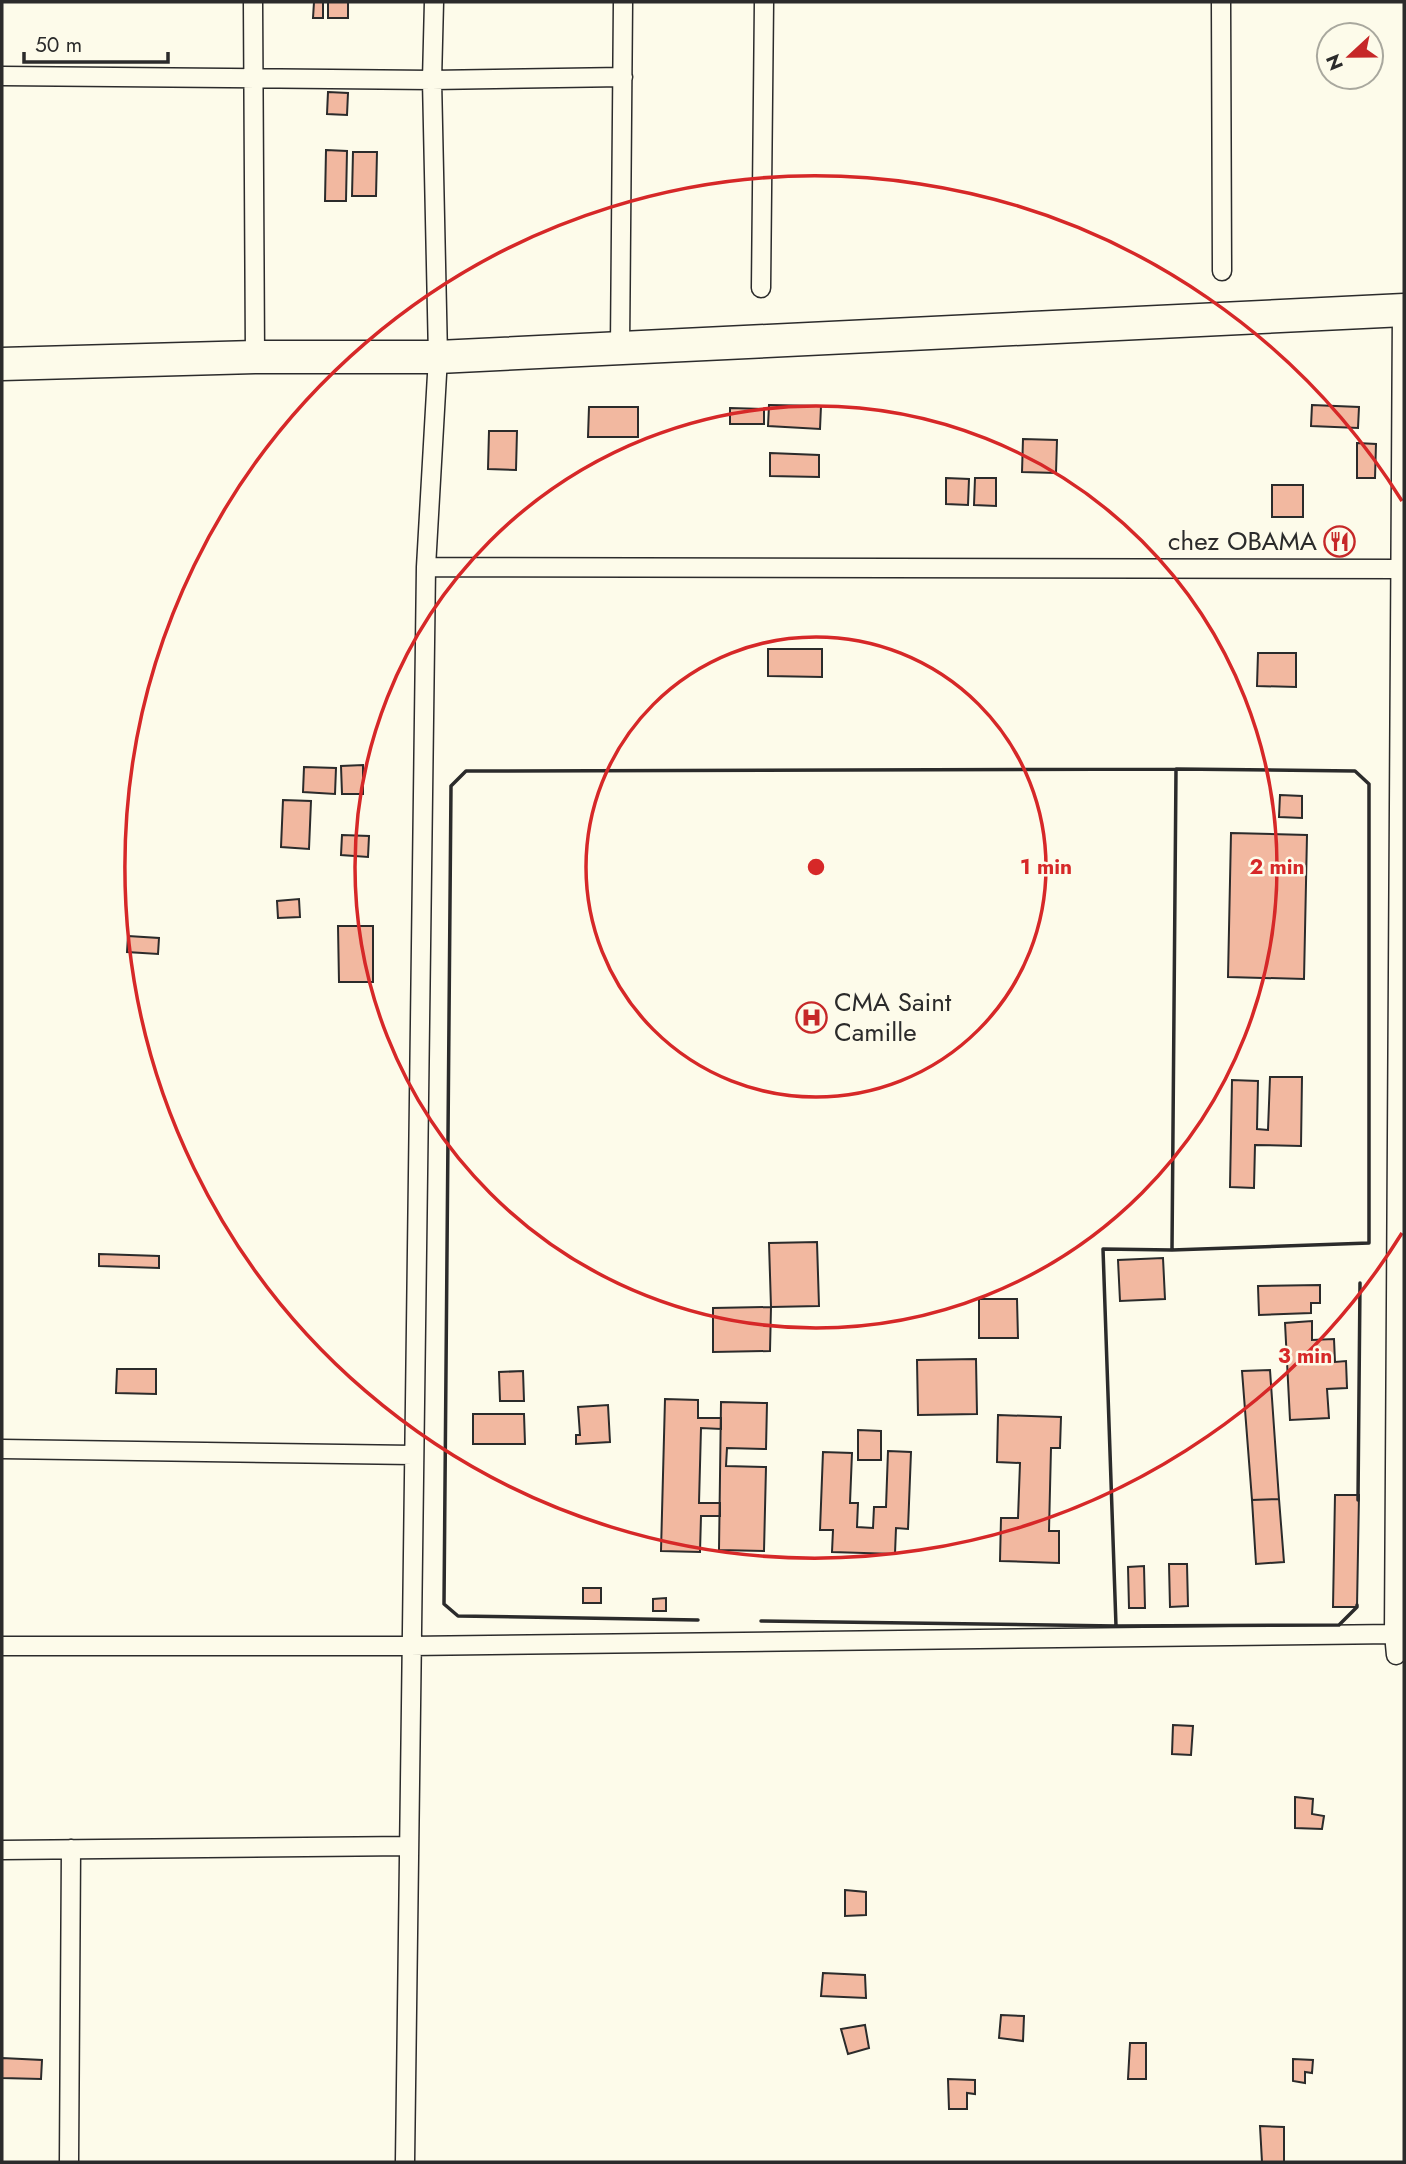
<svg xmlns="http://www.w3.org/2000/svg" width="1406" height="2164" viewBox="0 0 1406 2164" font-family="Jost,sans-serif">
	<rect width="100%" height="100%" fill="#fdfbea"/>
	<path fill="#f2b8a0" stroke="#2b2b2b" stroke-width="2" d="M314,2H323V18H313Z
		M328,2H348V18H328Z
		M328,92L348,93L347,115L327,114Z
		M326,150L347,151L346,201H325Z
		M353,152H377L376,196H352Z
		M769,405L821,406L820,429L768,426Z
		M1312,405L1359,407L1358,428L1311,426Z
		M589,407H638V437H588Z
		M730,408L764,409V424H730Z
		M489,431H517L516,470L488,469Z
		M1023,439L1057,440L1056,473L1022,472Z
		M1357,443L1376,444L1375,478H1357Z
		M770,453L819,455V477L770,476Z
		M946,478L969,479L968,505L946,504Z
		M975,478H996V506L974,505Z
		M1272,485H1303V517H1272Z
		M768,649H822V677L768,676Z
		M1258,653H1296V687L1257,686Z
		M363,765V794H342L341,766Z
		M304,767L336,768L335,794L303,792Z
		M1280,795L1302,796V818L1279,817Z
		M283,800L311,801L309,849L281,847Z
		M1231,833L1307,835L1304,979L1228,977Z
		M342,835L369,836L368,857L341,855Z
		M299,899L300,917L278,918L277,901Z
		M338,926H373V982H339Z
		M128,936L159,938L158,954L127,952Z
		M1270,1077H1302L1301,1146L1255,1145L1254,1188L1230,1187L1232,1080L1258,1081L1257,1129L1268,1130Z
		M817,1242L819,1306L771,1307L769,1243Z
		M99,1254L159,1256V1268L99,1266Z
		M1163,1258L1165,1299L1120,1301L1118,1260Z
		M1320,1285V1303H1311V1313L1259,1315L1258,1286Z
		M979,1299H1017L1018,1338H979Z
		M771,1307L770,1351L713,1352V1308Z
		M1312,1321V1340L1334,1339L1335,1362L1346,1361L1347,1388L1327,1389L1329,1418L1290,1420L1285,1323Z
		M976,1359L977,1414L918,1415L917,1360Z
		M117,1369H156V1394L116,1393Z
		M1270,1370L1279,1499L1252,1500L1242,1371Z
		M523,1371L524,1401H500L499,1372Z
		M665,1399L698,1400V1418H721V1429L701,1428L699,1503H720V1516H701L700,1552L661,1551Z
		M721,1402L767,1403L766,1449L727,1448L726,1466L766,1467L764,1551L719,1550Z
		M608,1405L610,1442L576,1444V1435H580L578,1407Z
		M473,1414H524L525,1444H473Z
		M998,1415L1061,1417L1060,1448H1051L1049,1531H1059V1563L1000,1561L1001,1518H1018L1020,1463L997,1462Z
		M858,1430L881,1431V1460H858Z
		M888,1451L911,1452L908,1529L896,1528L895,1554L832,1552L833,1530H820L823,1452L852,1453L850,1503H858L857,1527L873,1528L874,1507H886Z
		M1335,1495H1359L1357,1607H1333Z
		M1279,1499L1284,1562L1256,1564L1252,1500Z
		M1169,1564H1187L1188,1606L1170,1607Z
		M1144,1566L1145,1608H1129L1128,1567Z
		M583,1588H601V1603H583Z
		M666,1598V1611H653V1599Z
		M1173,1725L1193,1726L1191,1755L1172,1754Z
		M1295,1797L1313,1799L1312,1814L1324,1816L1322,1829L1295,1828Z
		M845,1890L866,1892V1915L845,1916Z
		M823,1973L865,1975L866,1998L821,1996Z
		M1001,2015L1024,2016L1023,2041L999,2038Z
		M865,2025L869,2048L848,2054L841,2029Z
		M1130,2043H1146V2079H1128Z
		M2,2058L42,2060L41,2079L2,2078Z
		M1293,2059L1313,2060L1312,2073L1305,2072V2083L1293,2081Z
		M948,2079L975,2080V2094L967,2093V2109H949Z
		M1260,2126L1284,2127V2162H1262Z"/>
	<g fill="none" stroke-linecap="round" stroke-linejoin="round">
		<defs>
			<path id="street" d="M253,2L255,357
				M1221,2L1222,271
				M2,76L432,80L623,77
				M761,288L764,2
				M620,347L623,2
				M426,567L1401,569
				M2,1449L413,1455
				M2,1646H410L1394,1634
				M1396,1655L1394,1634L1402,310
				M2,1850L408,1846
				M69,2162L71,1849
				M405,2162L426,567L438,357L432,80L434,2"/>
			<path id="highway" d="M2,364L255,357H438L1404,310"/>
		</defs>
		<use href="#street" stroke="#2b2b2b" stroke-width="21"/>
		<use href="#highway" stroke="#2b2b2b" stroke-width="35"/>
		<use href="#street" stroke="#fdfbea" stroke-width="18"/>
		<use href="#highway" stroke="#fdfbea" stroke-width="32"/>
		<path stroke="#2b2b2b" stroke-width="3.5" d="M1172,1250L1369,1243V784L1355,771L1176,769
			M1358,1500L1360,1283
			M698,1620L458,1616L444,1604L451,786L466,771L1176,769L1172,1250L1103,1249L1116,1626L761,1621
			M1116,1626L1339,1625L1357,1607V1605"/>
	</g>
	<g fill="none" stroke="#d62828" stroke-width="3.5">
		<circle cx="816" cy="867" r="230"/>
		<circle cx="816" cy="867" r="461"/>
		<path d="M1402 1233A691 691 0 1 1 1402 501"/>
	</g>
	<defs>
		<symbol id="restaurant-ring" viewBox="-11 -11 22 22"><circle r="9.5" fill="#fdfbea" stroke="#c62828" stroke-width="1.5"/><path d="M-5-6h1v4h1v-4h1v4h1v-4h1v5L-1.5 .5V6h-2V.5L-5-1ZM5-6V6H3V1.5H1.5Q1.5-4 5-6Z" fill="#c62828"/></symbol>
		<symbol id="hospital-ring" viewBox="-11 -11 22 22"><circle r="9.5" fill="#fdfbea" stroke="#c62828" stroke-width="1.5"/><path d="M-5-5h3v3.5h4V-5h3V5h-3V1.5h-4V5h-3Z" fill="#c62828"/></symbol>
	</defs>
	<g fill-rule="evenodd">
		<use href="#restaurant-ring" x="1322" y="524" width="35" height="35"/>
		<use href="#hospital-ring" x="794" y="1000" width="35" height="35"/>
	</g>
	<g text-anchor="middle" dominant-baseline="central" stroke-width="5" stroke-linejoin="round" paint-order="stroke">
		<g font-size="26" fill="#2b2b2b" stroke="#fdfbea" text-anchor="end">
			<text x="1317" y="541">chez OBAMA</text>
			<text x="834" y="1002" text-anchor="start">CMA Saint<tspan x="834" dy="30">Camille</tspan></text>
		</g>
	</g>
	<circle cx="816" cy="867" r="10" fill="#d62828" stroke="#fdfbea" stroke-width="3.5"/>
	<g font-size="21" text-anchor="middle" font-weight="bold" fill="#d62828" stroke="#fdfbea" stroke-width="5" stroke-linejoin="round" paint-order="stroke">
		<text x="1046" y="874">1 min</text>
		<text x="1277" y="874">2 min</text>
		<text x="1305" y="1363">3 min</text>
	</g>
	<rect width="1406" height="2164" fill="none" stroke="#2b2b2b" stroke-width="7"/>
	<g transform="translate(1350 56) rotate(248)"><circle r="33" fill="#fdfbea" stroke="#a9a89e" stroke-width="2"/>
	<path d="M0-5L12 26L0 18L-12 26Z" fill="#c62828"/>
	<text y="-10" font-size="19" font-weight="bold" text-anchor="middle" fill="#2b2b2b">N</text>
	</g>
	<path d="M24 52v10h144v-10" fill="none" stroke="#2b2b2b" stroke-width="3.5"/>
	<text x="35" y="52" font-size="21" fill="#2b2b2b" stroke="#fdfbea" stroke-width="5" paint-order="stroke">50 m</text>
</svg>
